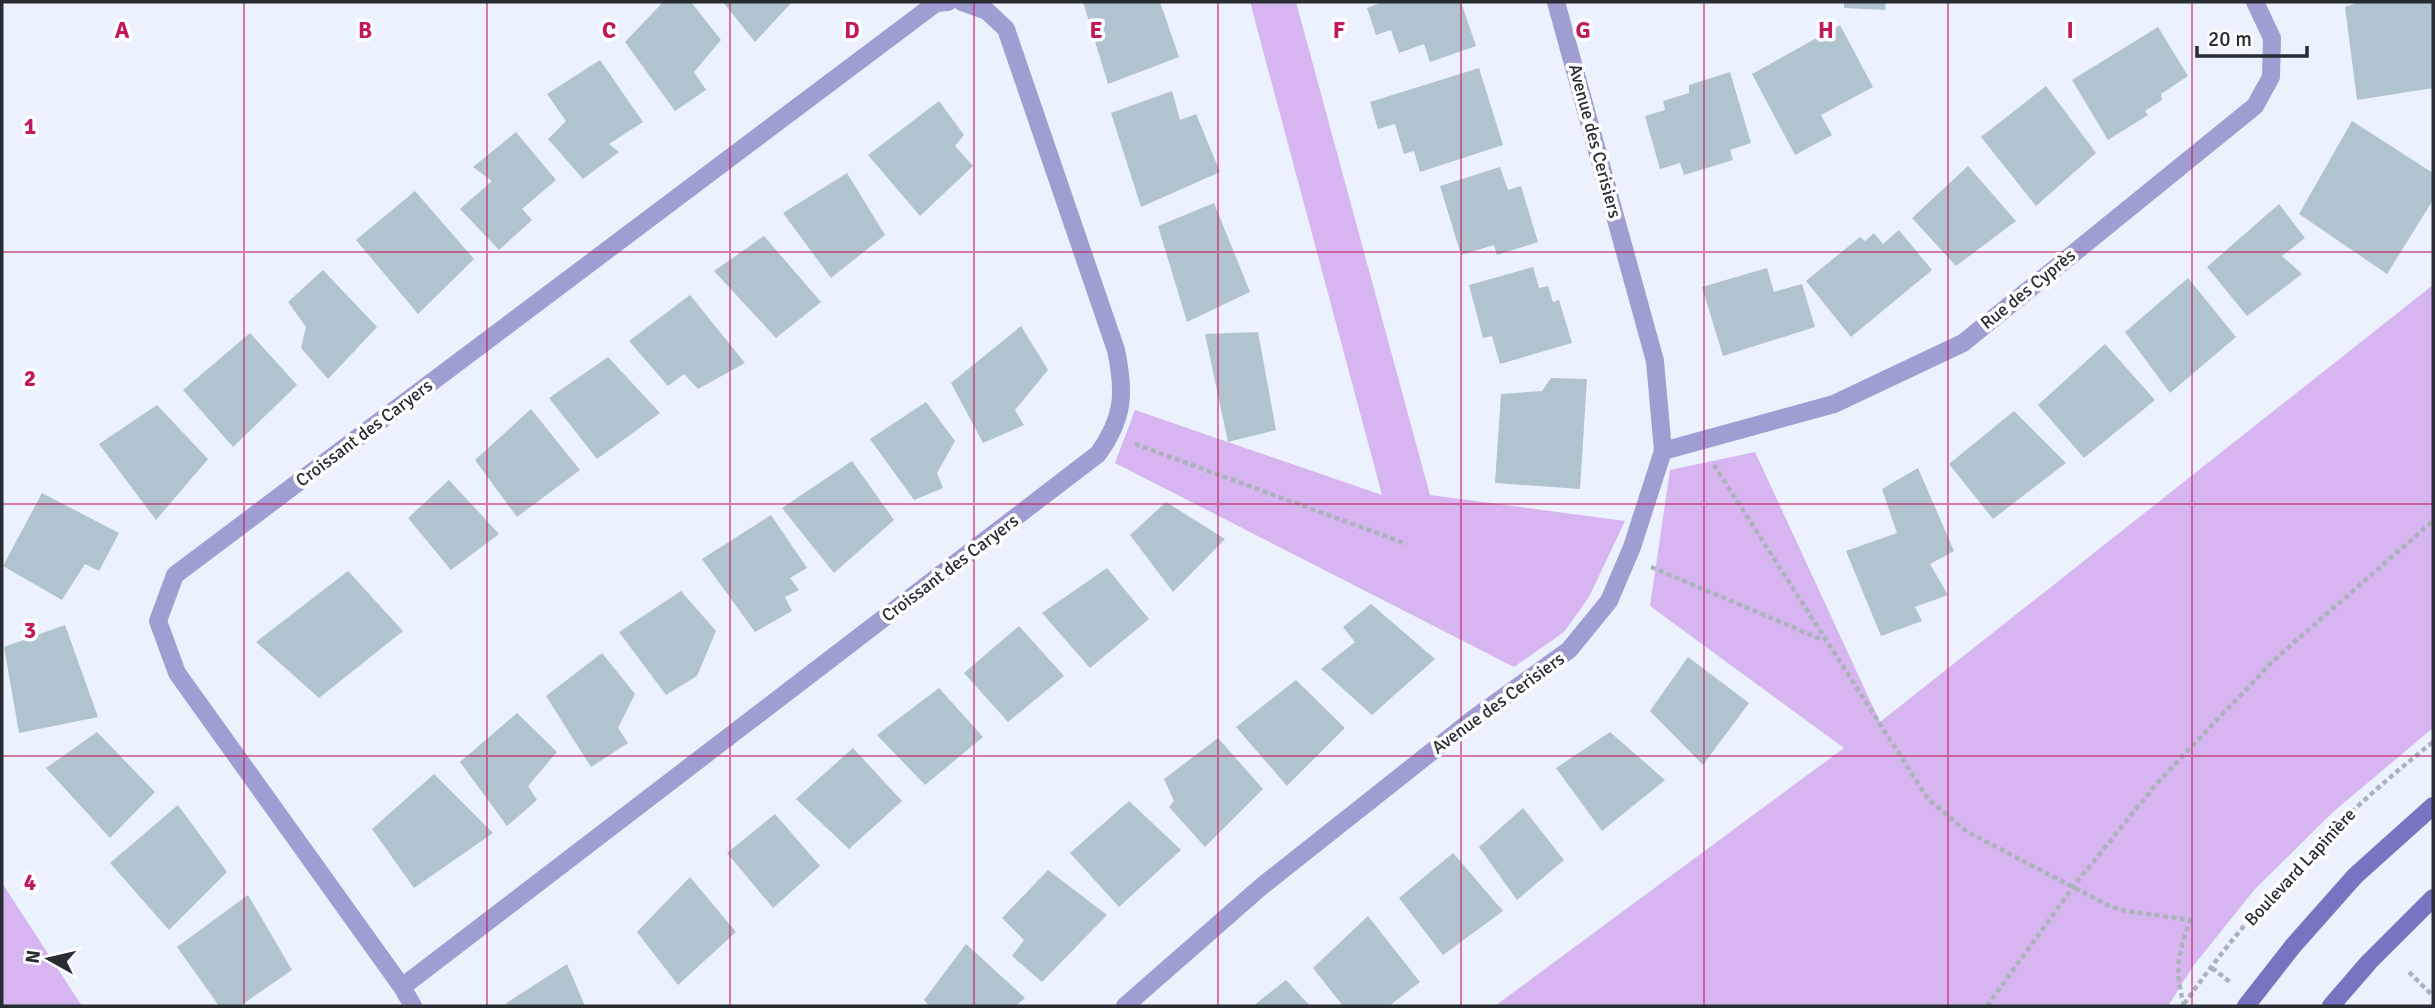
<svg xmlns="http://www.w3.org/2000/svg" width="2435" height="1008" viewBox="0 0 2435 1008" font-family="Signika,sans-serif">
	<rect width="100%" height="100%" fill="#ebf2fd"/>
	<path fill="#d6b5f1" d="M1250,2H1296L1430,495L1625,521L1589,597L1564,632L1514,667L1115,463L1135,410L1382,495Z
		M2433,285V728L2333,812L2255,889L2194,965L2168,1006H1495L1844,748L1650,606L1670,470L1755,452L1880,722Z
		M2,883L82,1006H2Z"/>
	<path fill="#b0c3ce" d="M663,2H691L721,40L694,72L706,90L675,111L625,42Z
		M723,2H792L755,42Z
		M1083,2H1160L1179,57L1108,84Z
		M1383,2H1461L1476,46L1430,62L1424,44L1399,53L1391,30L1376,35L1367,8Z
		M1844,2H1886L1885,10L1844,8Z
		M2360,2H2433V88L2357,100L2345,7Z
		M1840,25L1873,87L1821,115L1832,135L1795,155L1752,74Z
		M2158,27L2188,76L2161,94L2162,100L2145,111L2148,115L2108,140L2072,80Z
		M600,60L643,122L609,144L619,152L583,179L548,139L566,121L547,94Z
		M1479,68L1503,145L1420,172L1414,151L1404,154L1395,124L1378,129L1370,102Z
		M1730,72L1751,143L1730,150L1733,160L1684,175L1680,163L1660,169L1645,116L1665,110L1663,101L1689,93V85Z
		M2046,86L2096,153L2036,206L1981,137Z
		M1172,91L1180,120L1196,114L1220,172L1141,207L1111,113Z
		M939,101L964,135L955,146L973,166L920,216L868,155Z
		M2352,121L2433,173V200L2387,274L2299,214Z
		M516,132L556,180L522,209L532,220L499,250L460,209L492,181L473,167Z
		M1968,166L2016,221L1956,266L1912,218Z
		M1500,167L1508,190L1521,186L1538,242L1497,255L1494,245L1461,255L1440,186Z
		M847,173L885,235L831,278L783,213Z
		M415,191L474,259L418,314L356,240Z
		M1214,203L1250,292L1187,322L1158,226Z
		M2279,204L2305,238L2282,256L2302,274L2247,316L2207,267Z
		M1899,230L1932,270L1851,337L1806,281L1860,237L1865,241L1874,233L1883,244Z
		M764,236L821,302L776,338L714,271Z
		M1533,267L1539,288L1548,286L1553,302L1559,300L1572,343L1500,364L1492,336L1483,338L1469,285Z
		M1767,268L1774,292L1802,284L1815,327L1723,356L1702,287Z
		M323,270L377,327L328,379L301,348L306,327L288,302Z
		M2188,278L2236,337L2170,393L2125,332Z
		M690,295L745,363L698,389L684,374L668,386L629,341Z
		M1021,326L1048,370L1015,410L1024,425L983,443L951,383Z
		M1258,332L1276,430L1228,442L1205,334Z
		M250,333L297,385L233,447L183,390Z
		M2105,344L2155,400L2084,458L2038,405Z
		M608,357L660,413L597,459L549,398Z
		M1551,378L1587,379L1580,489L1495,483L1501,394L1542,391Z
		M926,402L955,441L937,473L943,488L914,500L870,439Z
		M157,405L208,459L156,520L99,444Z
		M531,409L580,470L517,517L475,460Z
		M2014,411L2066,463L1993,519L1949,464Z
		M852,461L894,520L834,573L782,508Z
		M1918,468L1954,551L1930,564L1948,595L1915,607L1922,621L1881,636L1846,551L1897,533L1882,489Z
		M449,480L499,534L451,570L408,518Z
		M42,493L119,533L99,571L85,564L62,600L3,566Z
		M1166,502L1225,539L1173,592L1130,535Z
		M771,515L807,568L790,578L799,590L785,597L792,611L755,632L702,559Z
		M1107,568L1149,619L1090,668L1042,613Z
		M348,571L403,631L319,698L256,642Z
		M681,591L716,631L697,676L666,695L619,632Z
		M1371,604L1435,659L1372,715L1321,669L1355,642L1343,627Z
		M65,625L98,717L19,733L4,647Z
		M1019,626L1064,676L1008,722L964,673Z
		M602,653L635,694L618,728L628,743L591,767L546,696Z
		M1688,657L1749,703L1703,765L1650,711Z
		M1296,680L1345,728L1287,786L1236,727Z
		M939,688L983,737L925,785L877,735Z
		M517,713L557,752L528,786L537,800L507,826L460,762Z
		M97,732L155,792L110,838L46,768Z
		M1610,732L1665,780L1602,831L1556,768Z
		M1218,738L1263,789L1205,847L1169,807L1174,801L1164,779Z
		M853,748L902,801L849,849L796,799Z
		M434,774L493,833L414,888L372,829Z
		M1129,801L1181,850L1119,907L1070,853Z
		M178,805L227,872L169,930L110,863Z
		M1523,808L1564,860L1517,900L1479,847Z
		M775,814L820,866L773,908L727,853Z
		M1453,853L1503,911L1443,955L1399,898Z
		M1048,870L1107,915L1042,982L1012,956L1024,940L1002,918Z
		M690,877L736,932L678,985L637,932Z
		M248,895L292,970L240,1006H219L177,947Z
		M1368,916L1420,982L1389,1006H1343L1313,968Z
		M966,944L1025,998L1016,1006H929L924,1000Z
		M567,964L585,1006H506L505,1004Z
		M1286,980L1310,1006H1253Z"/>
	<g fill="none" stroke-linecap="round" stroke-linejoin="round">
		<path stroke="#acb2bc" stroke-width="4.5" stroke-dasharray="5 3.5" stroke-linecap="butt" d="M1135,444L1407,544
			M1714,465L1928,799L1966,831L2109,906L2126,911L2190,920C2178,955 2174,968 2184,1005
			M1651,567L1823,640
			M2212,968L2230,982
			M2409,972L2433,996
			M2184,1004C2254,905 2338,817 2433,742
			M1987,1006L2073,887L2158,782L2274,660L2433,521"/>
		<path stroke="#9e9ed3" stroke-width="18" d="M1663,451L1834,404L1963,343L2255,106L2271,77L2272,38L2255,2
			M402,987L1098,454C1124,418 1125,393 1116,350L1006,29L987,11L962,2
			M413,1006L402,987L177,673L158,621L175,575L936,3L948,2
			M1125,1006L1262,886L1473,719L1569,650L1609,601L1632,547L1663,451L1655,361L1556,2"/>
		<path stroke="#7775c1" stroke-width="18" d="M2246,1006L2293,946L2355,876L2433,806
			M2331,1006L2369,962L2433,898"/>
	</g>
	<path fill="none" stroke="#c2185b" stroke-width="2" stroke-opacity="0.55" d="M244,2V1006M487,2V1006M730,2V1006M974,2V1006M1218,2V1006M1461,2V1006M1704,2V1006M1948,2V1006M2192,2V1006M2,252H2433M2,504H2433M2,756H2433"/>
	<g text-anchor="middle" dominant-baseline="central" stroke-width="7" stroke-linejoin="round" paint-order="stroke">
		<g font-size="18" fill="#282d33" stroke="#fff">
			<text transform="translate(1595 141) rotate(75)">Avenue des Cerisiers</text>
			<text transform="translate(2028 289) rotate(-39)">Rue des Cyprès</text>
			<text transform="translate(364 433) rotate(-37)">Croissant des Caryers</text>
			<text transform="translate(950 568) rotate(-37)">Croissant des Caryers</text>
			<text transform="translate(1498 703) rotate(-36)">Avenue des Cerisiers</text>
			<text transform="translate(2300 867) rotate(-47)">Boulevard Lapinière</text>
		</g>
	</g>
	<g font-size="23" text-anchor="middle" font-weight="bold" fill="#c2185b" stroke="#fff" stroke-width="7" stroke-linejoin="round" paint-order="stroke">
		<text x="122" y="38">A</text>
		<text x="365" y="38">B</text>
		<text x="609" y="38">C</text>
		<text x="852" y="38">D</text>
		<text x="1096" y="38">E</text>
		<text x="1339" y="38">F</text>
		<text x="1583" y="38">G</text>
		<text x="1826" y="38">H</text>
		<text x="2070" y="38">I</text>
		<text x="30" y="134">1</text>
		<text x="30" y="386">2</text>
		<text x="30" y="638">3</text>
		<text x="30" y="890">4</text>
	</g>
	<rect width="2435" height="1008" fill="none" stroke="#282d33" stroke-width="7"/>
	<g transform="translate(49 959) rotate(278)" stroke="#ffffff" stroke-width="5" paint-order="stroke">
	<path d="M0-5L12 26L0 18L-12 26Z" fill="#282d33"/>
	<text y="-10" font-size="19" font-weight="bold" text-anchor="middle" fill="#282d33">N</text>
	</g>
	<path d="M2197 46v10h110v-10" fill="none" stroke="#282d33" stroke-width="3.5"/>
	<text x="2208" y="46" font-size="21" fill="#282d33" stroke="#ffffff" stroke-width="5" paint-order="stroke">20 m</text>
</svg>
